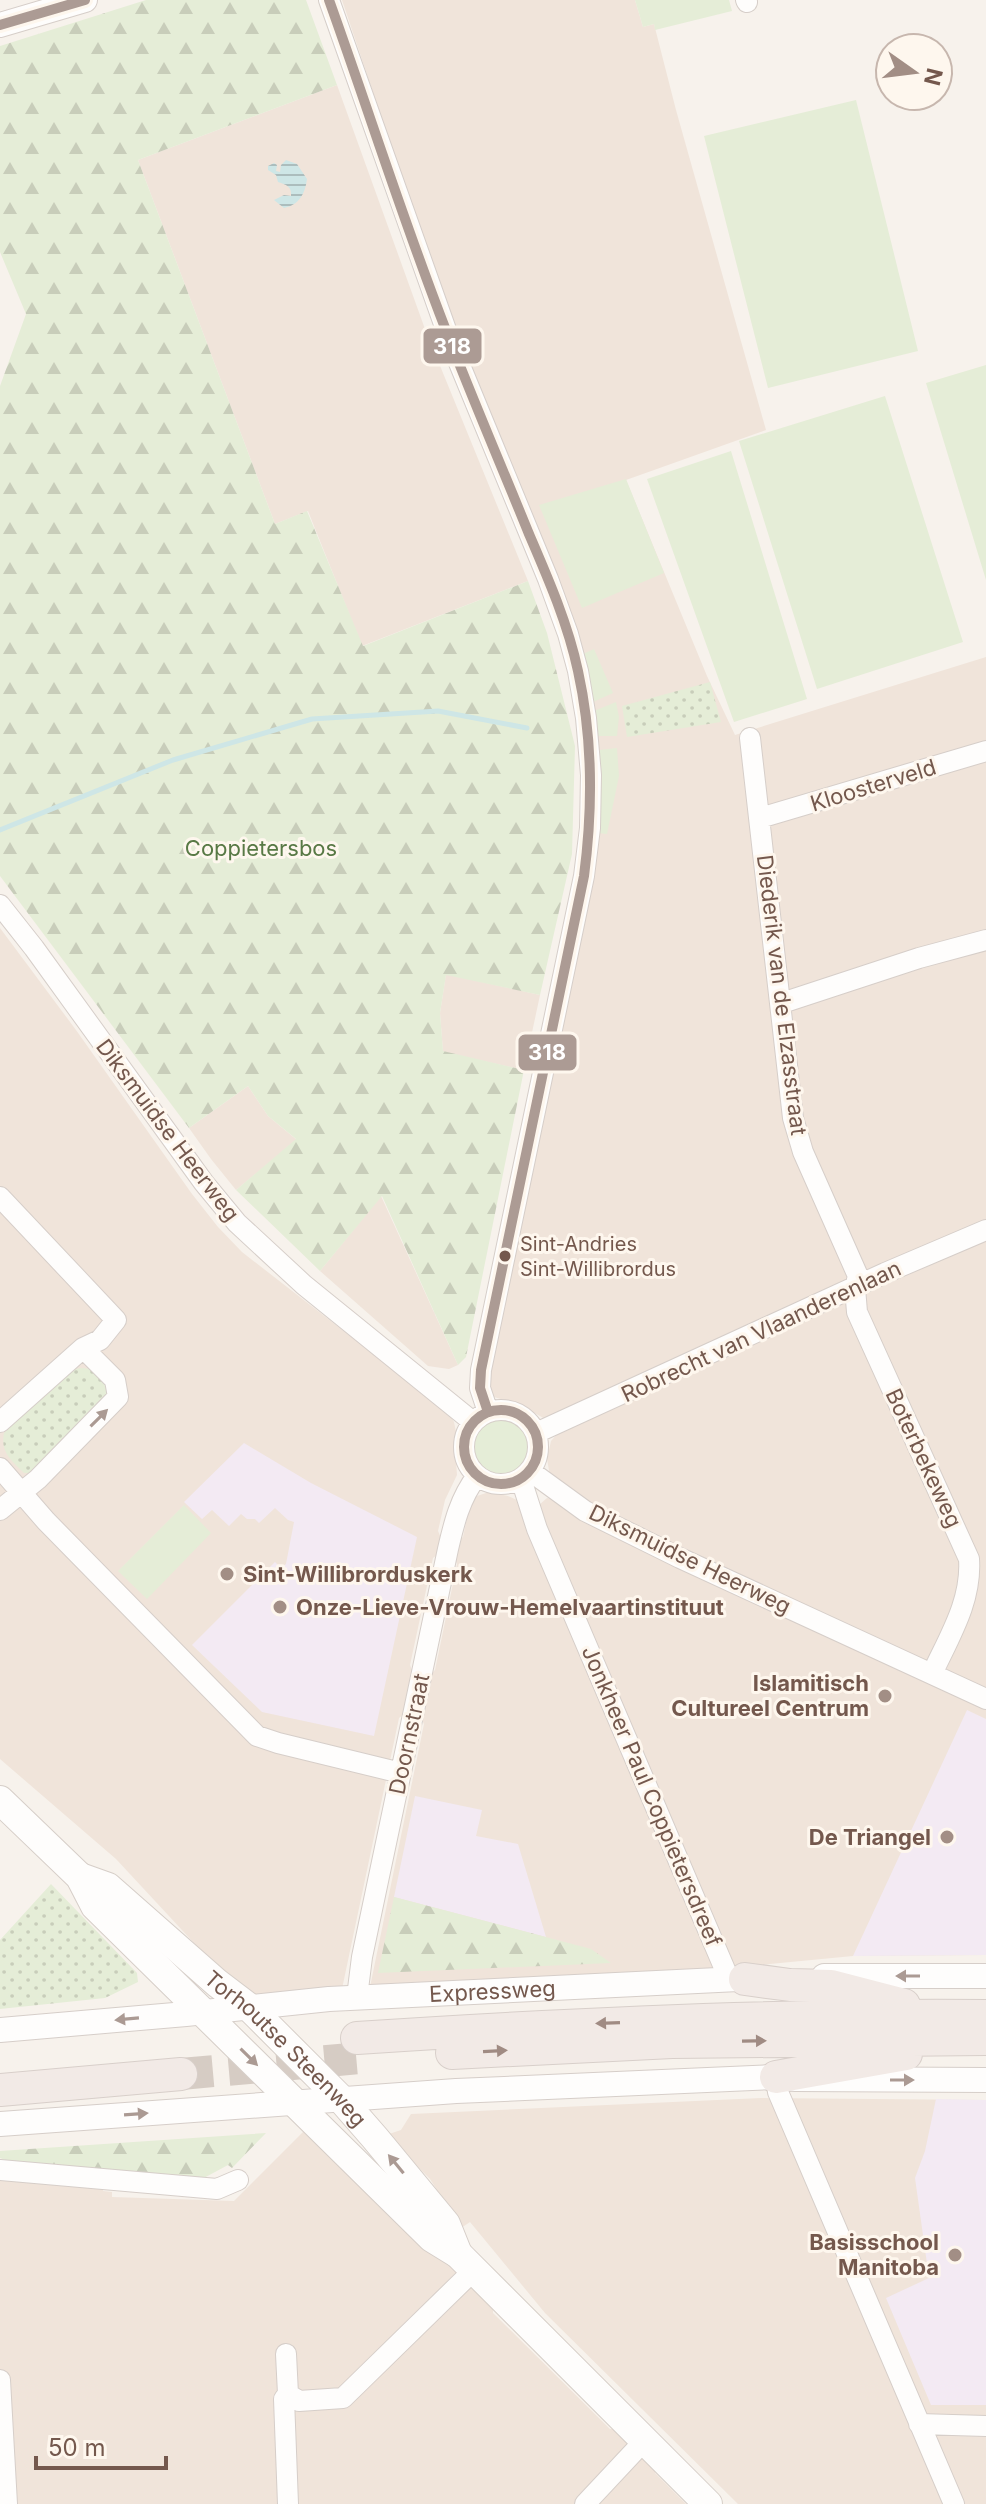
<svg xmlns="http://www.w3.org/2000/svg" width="986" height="2504" viewBox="0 0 986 2504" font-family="Inter,sans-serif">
	<defs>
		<pattern id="forest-firs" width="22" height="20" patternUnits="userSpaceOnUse" patternTransform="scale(2)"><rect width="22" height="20" fill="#e5edd7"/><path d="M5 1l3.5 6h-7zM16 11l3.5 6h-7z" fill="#c8cdba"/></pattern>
		<pattern id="park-dots" width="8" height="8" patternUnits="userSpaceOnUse" patternTransform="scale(2)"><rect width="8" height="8" fill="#e5edd7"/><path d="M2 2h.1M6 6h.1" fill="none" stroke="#c8cdba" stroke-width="1.8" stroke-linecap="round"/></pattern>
		<pattern id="water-rules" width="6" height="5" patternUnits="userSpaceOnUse" patternTransform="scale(2)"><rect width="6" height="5" fill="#cee6e6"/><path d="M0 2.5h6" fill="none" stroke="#acbdbd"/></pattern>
	</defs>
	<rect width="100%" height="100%" fill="#f7f2ec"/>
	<path fill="#f0e4da" d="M342,0H635L643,27L654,24L676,110L766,430L626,480L707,676L735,735L986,657V1955L853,1956L699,1971L370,1987L424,1724L421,1717L429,1676L435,1670L457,1564L454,1557L457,1541L463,1537L470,1504L477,1496L489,1492L508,1496L517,1500L521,1507L539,1505L547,1498L554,1499L547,1459L551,1441L558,1433L545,1419L521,1405L494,1397L490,1392L489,1380L599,759L465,353L433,271Z
		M337,85L425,329L528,581L362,646L308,511L275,524L138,160Z
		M0,928L76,1030L192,1194L218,1227L242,1252L435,1402L449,1414L454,1422L456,1432L455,1447L457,1475L445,1500L438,1531L441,1538L438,1554L433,1558L410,1665L413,1673L405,1713L399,1718L342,1989L255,1995L207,1957L116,1859L0,1759Z
		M446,974L540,995L524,1070L443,1052L440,1013Z
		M248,1086L268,1116L297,1140L236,1190L211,1159L189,1128Z
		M381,1196L458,1365L449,1369L428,1366L320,1271Z
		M761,2098L986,2100V2504H738L545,2313L470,2222L461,2228L430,2179L386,2135L401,2130L411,2114Z
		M306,2129L445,2261L493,2308V2313L610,2429H619L655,2464V2473L686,2504H0V2179L104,2186L103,2191L112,2192V2197L234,2201Z"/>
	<path fill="#f3eaf3" d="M244,1443L311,1483L417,1537L374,1736L262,1712L192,1645L275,1562L281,1568L286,1564L294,1522L288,1520L275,1508L259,1523L255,1519H247L241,1514L229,1526L212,1510L202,1519L184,1502Z
		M967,1710L986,1719V1955L853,1956Z
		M415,1796L482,1810L476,1836L518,1844L546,1937L394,1897Z
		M936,2099L986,2100V2405H931L886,2298L929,2278L915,2178L925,2151Z"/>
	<path fill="#e5edd7" d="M635,0H729L732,11L655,30L654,24L643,27Z
		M856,100L918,351L768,388L704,136Z
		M986,365V580L926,383Z
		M885,396L963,642L817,689L739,441Z
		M731,451L807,699L734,722L647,479Z
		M626,479L664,573L582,608L539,505Z
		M594,649L613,693L593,702L583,654Z
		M616,702L619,717L617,736H598L594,711Z
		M617,748L619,776L607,834L598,833L599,750Z
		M470 1446a31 31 0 1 1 62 0a31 31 0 1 1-62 0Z
		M184,1505L211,1533L147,1599L118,1571Z"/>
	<path fill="url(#forest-firs)" d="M146,0H306L337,85L138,160L275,524L307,511L363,646L528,581L547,633L575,746L572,854L540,995L446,975L440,1013L443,1051L524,1070L466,1357L458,1365L382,1196L320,1271L236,1190L296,1139L268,1116L248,1086L189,1128L0,876V386L26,314L0,252V46Z
		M394,1897L591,1949L611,1963L378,1973Z
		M266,2133L232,2168L228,2165L202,2179L13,2163L0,2158V2151Z"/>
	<path fill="url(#park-dots)" d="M710,682L721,722L627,737L622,706Z
		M80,1368L92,1369L107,1379L109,1392L32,1473H24C11,1460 0,1452 4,1433L64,1372Z
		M51,1884L137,1973L138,1982L105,1998L0,2009V1940Z"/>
	<path fill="url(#water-rules)" d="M286,160L297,164L307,179C305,194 299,205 284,208L274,200L284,195L291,196C292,186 286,185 278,182L276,175L268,170V166L274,163L277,165L276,171L280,172L281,165Z"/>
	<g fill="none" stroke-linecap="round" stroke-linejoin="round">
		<path stroke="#cee6e6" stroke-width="5" d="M0,830L173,760L312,719L438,711L527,728"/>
		<path stroke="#d6ccc4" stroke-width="32" stroke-dasharray="32 16" stroke-linecap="butt" d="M181,2074L361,2058"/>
		<defs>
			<path id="minor" d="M329,0L450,341L548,579L568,634L578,671L586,718L591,775L590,828L584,876L481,1370L480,1388L488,1412
				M746,0L747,2
				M750,738L793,1118L803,1152L858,1276L855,1288L857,1312L969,1559C972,1601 949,1637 932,1674
				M760,818L986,751
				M0,905L34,948L204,1183L237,1223L304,1285L473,1422
				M782,1003L919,958L986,940
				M0,1197L116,1320L100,1340L83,1348L0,1422
				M464 1447a37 37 0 1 1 74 0a37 37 0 1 1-74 0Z
				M536,1433L885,1273L986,1230
				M0,1468L46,1521L257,1736L278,1743L401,1773
				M530,1471L585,1511L680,1558L986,1699
				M521,1479L537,1529L729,1979
				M0,1510L38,1479L118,1397L115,1380L83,1348
				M357,1997L362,1957L448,1549C454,1523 460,1498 477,1476
				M776,2077L778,2092L954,2504
				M0,2170L217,2189L238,2180
				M286,2354L288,2394L299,2401L343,2398L474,2270
				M0,2380L7,2504
				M919,2424L986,2426
				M288,2504L284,2399L288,2394
				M585,2504L644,2441"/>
			<g id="tertiary">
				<path d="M0,25L85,0"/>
				<path d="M824,1976H986"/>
				<path id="s1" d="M0,2030L186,2014L329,1999L759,1978"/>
				<path d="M0,2124L456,2091L776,2077L796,2079L986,2080"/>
			</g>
			<g id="secondary">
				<path d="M0,1800L80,1877L95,1906L432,2238L458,2254L708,2504"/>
				<path id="s2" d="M80,1877L108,1887L217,1983L250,2008L341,2099L375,2138L446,2224L458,2254"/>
			</g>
			<path id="trunk" d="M745,1979L790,1985L831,1986L904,2005
				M357,2038C566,2024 776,2014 986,2016
				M452,2053L672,2042L986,2039
				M776,2077L906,2054
				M0,2090L181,2074"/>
		</defs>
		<use href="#minor" stroke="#d6cec9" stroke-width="22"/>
		<use href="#tertiary" stroke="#d6cec9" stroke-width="26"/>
		<use href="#secondary" stroke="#d6cec8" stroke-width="30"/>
		<use href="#trunk" stroke="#d8cfca" stroke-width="34"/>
		<use href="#minor" stroke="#fefdfc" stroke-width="20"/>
		<use href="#tertiary" stroke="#fefdfc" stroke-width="24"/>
		<use href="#secondary" stroke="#fefdfc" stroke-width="28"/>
		<use href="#trunk" stroke="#f2eae6" stroke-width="32"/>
		<defs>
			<path id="bus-1" d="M329,0C370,114 406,230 451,343C476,407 503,470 529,534C548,578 568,624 578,671C593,739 593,807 584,876L481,1370L480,1388L488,1412
				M0,25L85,0
				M464 1447a37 37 0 1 1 74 0a37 37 0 1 1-74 0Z"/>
		</defs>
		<use href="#bus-1" stroke="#fef7ee" stroke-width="16"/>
		<use href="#bus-1" stroke="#ac9b94" stroke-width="10"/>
	</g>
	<defs><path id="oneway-solid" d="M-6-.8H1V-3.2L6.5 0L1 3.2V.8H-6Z" transform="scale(2)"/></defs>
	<g fill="#ab9a93">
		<use href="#oneway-solid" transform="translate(99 1418) rotate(-45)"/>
		<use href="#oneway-solid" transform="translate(908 1976) rotate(-180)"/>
		<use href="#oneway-solid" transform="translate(127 2019) rotate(175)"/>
		<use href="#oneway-solid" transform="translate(249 2057) rotate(45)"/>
		<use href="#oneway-solid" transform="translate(902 2080)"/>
		<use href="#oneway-solid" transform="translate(136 2114) rotate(-4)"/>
		<use href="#oneway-solid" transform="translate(396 2164) rotate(-129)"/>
	</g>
	<g fill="#a08b83">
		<use href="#oneway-solid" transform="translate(608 2023) rotate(178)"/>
		<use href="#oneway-solid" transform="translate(754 2041) rotate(-1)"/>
		<use href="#oneway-solid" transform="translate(495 2051) rotate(-3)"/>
	</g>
	<circle fill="#74584d" stroke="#fef7ee" stroke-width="3" cx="505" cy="1256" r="7"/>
	<g fill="#a28e85" stroke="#fef7ee" stroke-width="3">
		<circle cx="227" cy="1574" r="8"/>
		<circle cx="280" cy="1607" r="8"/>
		<circle cx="885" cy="1696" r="8"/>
		<circle cx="947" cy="1837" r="8"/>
		<circle cx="955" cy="2255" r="8"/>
	</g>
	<g text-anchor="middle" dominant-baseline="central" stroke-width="6" stroke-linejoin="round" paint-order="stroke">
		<g font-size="20" fill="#74584d" stroke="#fef7ee" text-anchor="start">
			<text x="520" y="1244">Sint-Andries<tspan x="520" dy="25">Sint-Willibrordus</tspan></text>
		</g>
		<g font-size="22" fill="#74584d" stroke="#fef7ee">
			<text transform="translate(873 785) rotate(-17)">Kloosterveld</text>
			<text transform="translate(782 995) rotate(83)">Diederik van de Elzasstraat</text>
			<text transform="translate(168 1130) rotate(53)">Diksmuidse Heerweg</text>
			<text transform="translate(761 1331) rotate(-25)">Robrecht van Vlaanderenlaan</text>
			<text transform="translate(924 1458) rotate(65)">Boterbekeweg</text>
			<text transform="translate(690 1559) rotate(26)">Diksmuidse Heerweg</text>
			<text transform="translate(409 1734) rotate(-78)">Doornstraat</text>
			<text transform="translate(652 1796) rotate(67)">Jonkheer Paul Coppietersdreef</text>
			<text stroke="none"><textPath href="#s1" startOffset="494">Expressweg</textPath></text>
			<text stroke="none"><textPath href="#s2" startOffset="270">Torhoutse Steenweg</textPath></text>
		</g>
		<g font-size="22" fill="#587945" stroke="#fef7ee">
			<text x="261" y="848">Coppietersbos</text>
		</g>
		<g font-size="22" font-weight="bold" fill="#74584d" stroke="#fef7ee" text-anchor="end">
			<text x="243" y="1574" text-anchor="start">Sint-Willibrorduskerk</text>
			<text x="296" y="1607" text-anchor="start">Onze-Lieve-Vrouw-Hemelvaartinstituut</text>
			<text x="869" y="1683">Islamitisch<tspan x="869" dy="25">Cultureel Centrum</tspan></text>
			<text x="931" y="1837">De Triangel</text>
			<text x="939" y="2242">Basisschool<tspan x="939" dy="25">Manitoba</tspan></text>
		</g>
	</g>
	<g stroke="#fef7ee" stroke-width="3">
		<rect x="422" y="327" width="61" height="38" rx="8" fill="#ac9b94"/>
		<rect x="517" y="1033" width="61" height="39" rx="8" fill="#ac9b94"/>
	</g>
	<g font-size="22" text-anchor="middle" font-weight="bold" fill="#fff">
		<text x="452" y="354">318</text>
		<text x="547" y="1060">318</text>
	</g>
	<g transform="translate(914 72) rotate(104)"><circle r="38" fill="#fef7ee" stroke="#c7b7ae" stroke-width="2"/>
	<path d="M0-6L14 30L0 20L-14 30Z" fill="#a28e85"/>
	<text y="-12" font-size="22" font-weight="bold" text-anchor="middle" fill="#74584d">N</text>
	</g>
	<path d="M36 2456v12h130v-12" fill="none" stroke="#74584d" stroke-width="4"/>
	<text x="48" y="2456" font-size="24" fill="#74584d" stroke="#fef7ee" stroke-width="6" paint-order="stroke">50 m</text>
</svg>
